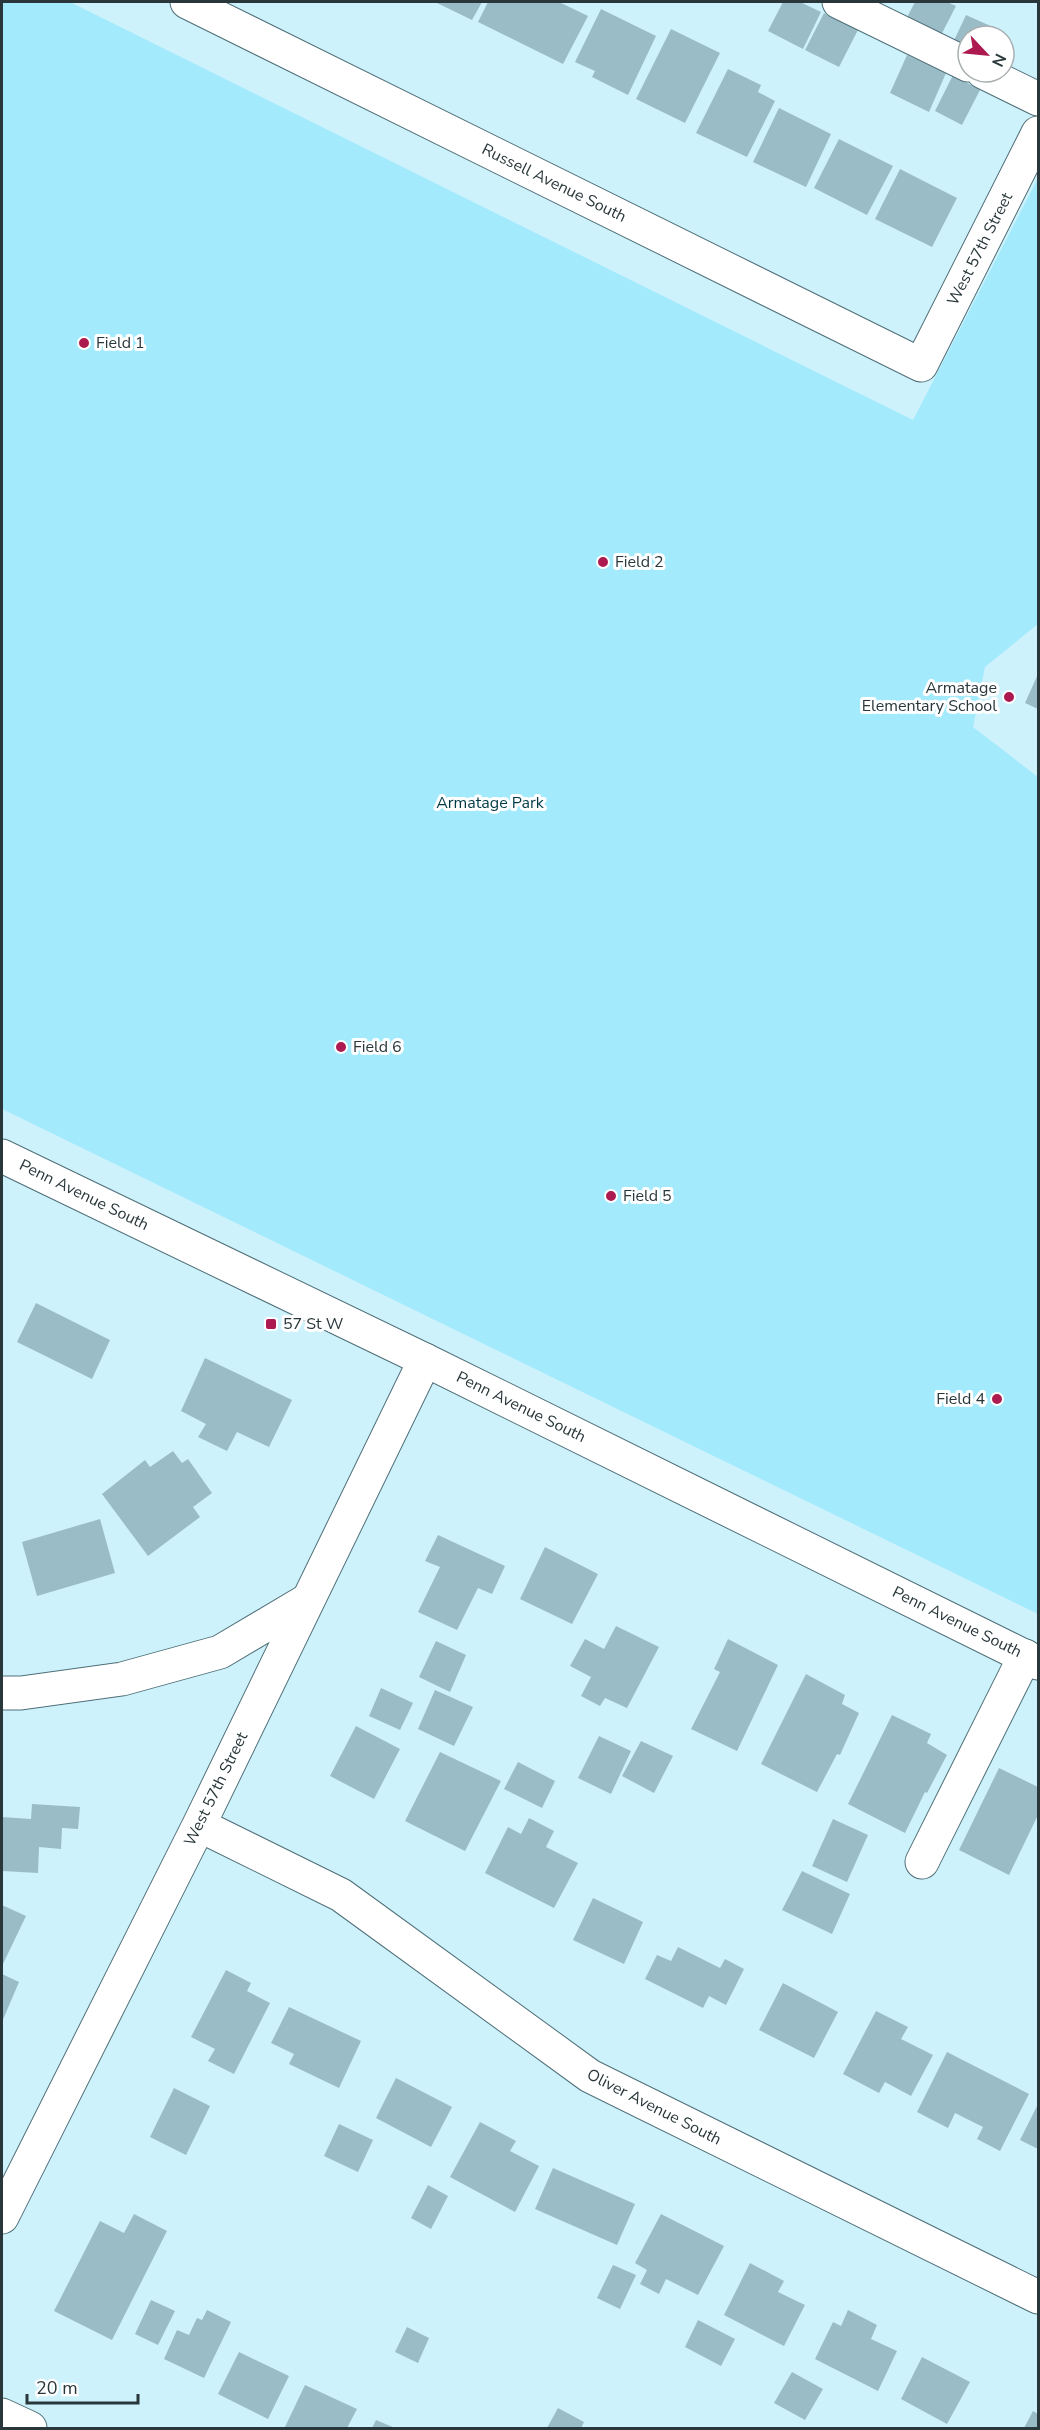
<svg xmlns="http://www.w3.org/2000/svg" width="1040" height="2430" viewBox="0 0 1040 2430" font-family="'Nunito Sans',sans-serif">
	<rect width="100%" height="100%" fill="#cef2fc"/>
	<path fill="#a4eafd" d="M2,2H70L913,420L1038,178V624L985,667L973,727L1038,777V1614L2,1109Z"/>
	<path fill="#9abcc6" d="M435,2H482L472,20Z
		M488,2H559L588,16L563,64L478,22Z
		M783,2H800L821,12L803,49L768,31Z
		M915,2H947L956,6L937,43L903,25Z
		M601,9L656,36L628,95L592,77L595,71L575,62Z
		M824,13L858,30L839,67L805,50Z
		M966,15L1004,32L1002,36H968V60L949,51Z
		M671,29L720,53L685,123L636,99Z
		M907,55L946,73L929,112L890,93Z
		M728,69L761,85L758,92L775,101L747,157L696,133Z
		M953,75L980,90L962,125L935,111Z
		M779,108L831,134L806,187L753,162Z
		M839,139L893,166L867,215L814,188Z
		M900,169L957,198L932,247L875,219Z
		M1038,674V709L1025,703Z
		M36,1303L110,1340L92,1379L17,1342Z
		M205,1358L292,1400L269,1447L237,1432L227,1451L198,1437L206,1424L181,1411Z
		M173,1451L182,1463L188,1459L212,1493L193,1507L200,1517L148,1556L102,1494L145,1460L150,1467Z
		M100,1519L115,1573L37,1596L22,1542Z
		M438,1535L505,1566L492,1594L478,1588L457,1630L418,1612L440,1567L425,1561Z
		M545,1547L598,1574L572,1624L520,1599Z
		M616,1626L659,1647L627,1708L605,1698L600,1706L581,1696L591,1677L570,1666L585,1639L604,1649Z
		M728,1639L778,1665L737,1751L691,1729L720,1672L714,1669Z
		M436,1641L466,1655L450,1692L419,1677Z
		M806,1674L845,1695L842,1704L859,1713L840,1755L837,1754L817,1792L761,1764Z
		M381,1688L413,1703L400,1730L369,1716Z
		M435,1690L473,1707L454,1746L418,1729Z
		M892,1715L931,1734L927,1743L947,1755L927,1793L925,1792L905,1833L848,1804Z
		M356,1726L400,1749L374,1799L330,1776Z
		M599,1736L631,1751L611,1794L578,1778Z
		M641,1741L673,1756L654,1793L622,1776Z
		M440,1752L501,1781L465,1851L405,1821Z
		M518,1762L555,1781L542,1808L504,1789Z
		M999,1768L1038,1787V1815L1009,1875L959,1850Z
		M32,1804L80,1807L78,1829L62,1828L61,1849L39,1847L38,1873L2,1871V1817L31,1819Z
		M529,1818L554,1831L546,1847L578,1863L554,1908L485,1873L508,1827L521,1834Z
		M833,1819L868,1835L847,1882L812,1866Z
		M802,1871L850,1894L832,1934L782,1910Z
		M593,1898L643,1922L624,1964L573,1940Z
		M2,1905L26,1916L2,1966Z
		M678,1947L720,1968L725,1959L744,1969L726,2005L709,1996L703,2008L645,1979L657,1955L671,1961Z
		M226,1970L251,1983L247,1991L270,2003L234,2074L208,2061L215,2049L191,2037Z
		M2,1974L19,1982L2,2022Z
		M783,1983L838,2012L814,2058L759,2030Z
		M289,2007L361,2041L339,2088L289,2064L294,2054L271,2043Z
		M876,2011L908,2027L901,2039L933,2055L911,2096L885,2082L879,2093L843,2074Z
		M947,2052L1029,2094L1000,2151L977,2139L983,2127L955,2113L948,2128L917,2112Z
		M396,2078L452,2107L431,2147L376,2118Z
		M174,2088L210,2106L186,2155L150,2137Z
		M1038,2104V2149L1020,2140Z
		M480,2122L516,2141L510,2151L539,2166L515,2212L450,2177Z
		M339,2124L373,2140L358,2172L324,2156Z
		M553,2168L635,2204L617,2245L535,2209Z
		M428,2185L448,2196L431,2229L411,2218Z
		M134,2214L167,2231L112,2340L54,2311L100,2221L124,2233Z
		M661,2214L724,2246L698,2295L666,2279L659,2294L640,2284L647,2270L635,2263Z
		M750,2263L784,2281L778,2292L805,2305L784,2346L724,2315Z
		M613,2265L636,2275L620,2309L597,2298Z
		M151,2300L175,2311L158,2345L135,2334Z
		M207,2310L231,2322L204,2378L164,2359L177,2330L189,2335L197,2318L202,2320Z
		M848,2310L877,2325L871,2339L897,2351L878,2391L815,2359L833,2322L841,2326Z
		M698,2320L735,2339L721,2366L685,2347Z
		M407,2327L429,2338L418,2363L395,2352Z
		M239,2352L289,2376L268,2419L218,2394Z
		M922,2357L970,2382L947,2424L901,2399Z
		M792,2372L823,2389L805,2420L774,2403Z
		M305,2385L357,2409L347,2428L285,2427Z
		M558,2408L584,2422L581,2428H547Z
		M1033,2411L1038,2414V2428H1024Z
		M376,2420L395,2428H372Z"/>
	<g fill="none" stroke-linecap="round" stroke-linejoin="round">
		<defs>
			<path id="minor" d="M187,2L921,365L1038,133
				M839,2L968,65
				M983,72L1038,99
				M2,1693H21L122,1679L220,1652L306,1601
				M199,1825L341,1895L590,2076L1038,2297
				M922,1862L1025,1656
				M2,2217L199,1825L425,1360
				M2,2415L30,2428"/>
			<path id="major" d="M2,1156L425,1360L1038,1663"/>
		</defs>
		<use href="#minor" stroke="#4f6f78" stroke-width="35"/>
		<use href="#major" stroke="#4f6f78" stroke-width="35"/>
		<use href="#minor" stroke="#fff" stroke-width="33"/>
		<use href="#major" stroke="#fff" stroke-width="33"/>
	</g>
	<g fill="#ac1a4f" stroke="#fff" stroke-width="2">
		<circle cx="84" cy="343" r="6"/>
		<circle cx="603" cy="562" r="6"/>
		<circle cx="1009" cy="697" r="6"/>
		<circle cx="341" cy="1047" r="6"/>
		<circle cx="611" cy="1196" r="6"/>
		<rect x="265" y="1318" width="12" height="12" rx="3"/>
		<circle cx="997" cy="1399" r="6"/>
	</g>
	<g text-anchor="middle" dominant-baseline="central" stroke-width="6" stroke-linejoin="round" paint-order="stroke">
		<g font-size="16" fill="#29373b" stroke="#fff">
			<text transform="translate(554 183) rotate(26)">Russell Avenue South</text>
			<text transform="translate(980 249) rotate(-63)">West 57th Street</text>
			<text transform="translate(84 1195) rotate(26)">Penn Avenue South</text>
			<text transform="translate(521 1407) rotate(26)">Penn Avenue South</text>
			<text transform="translate(957 1622) rotate(26)">Penn Avenue South</text>
			<text transform="translate(216 1789) rotate(-64)">West 57th Street</text>
			<text transform="translate(654 2107) rotate(27)">Oliver Avenue South</text>
		</g>
		<g font-size="16" fill="#29373b" stroke="#fff" text-anchor="start">
			<text x="96" y="343">Field 1</text>
			<text x="615" y="562">Field 2</text>
			<text x="997" y="688" text-anchor="end">Armatage<tspan x="997" dy="18">Elementary School</tspan></text>
			<text x="353" y="1047">Field 6</text>
			<text x="623" y="1196">Field 5</text>
			<text x="283" y="1324">57 St W</text>
			<text x="985" y="1399" text-anchor="end">Field 4</text>
		</g>
		<g font-size="16" fill="#013a46" stroke="#fff">
			<text x="490" y="803">Armatage Park</text>
		</g>
	</g>
	<rect width="1040" height="2430" fill="none" stroke="#29373b" stroke-width="6"/>
	<g transform="translate(986 54) rotate(116)"><circle r="28" fill="#ffffff" stroke="#a9afb1" stroke-width="1.5"/>
	<path d="M0-4.5L10 22L0 15L-10 22Z" fill="#ac1a4f"/>
	<text y="-9" font-size="16" font-weight="bold" text-anchor="middle" fill="#29373b">N</text>
	</g>
	<path d="M27 2394v9h111v-9" fill="none" stroke="#29373b" stroke-width="3"/>
	<text x="36" y="2394" font-size="18" fill="#29373b" stroke="#ffffff" stroke-width="4.5" paint-order="stroke">20 m</text>
</svg>
